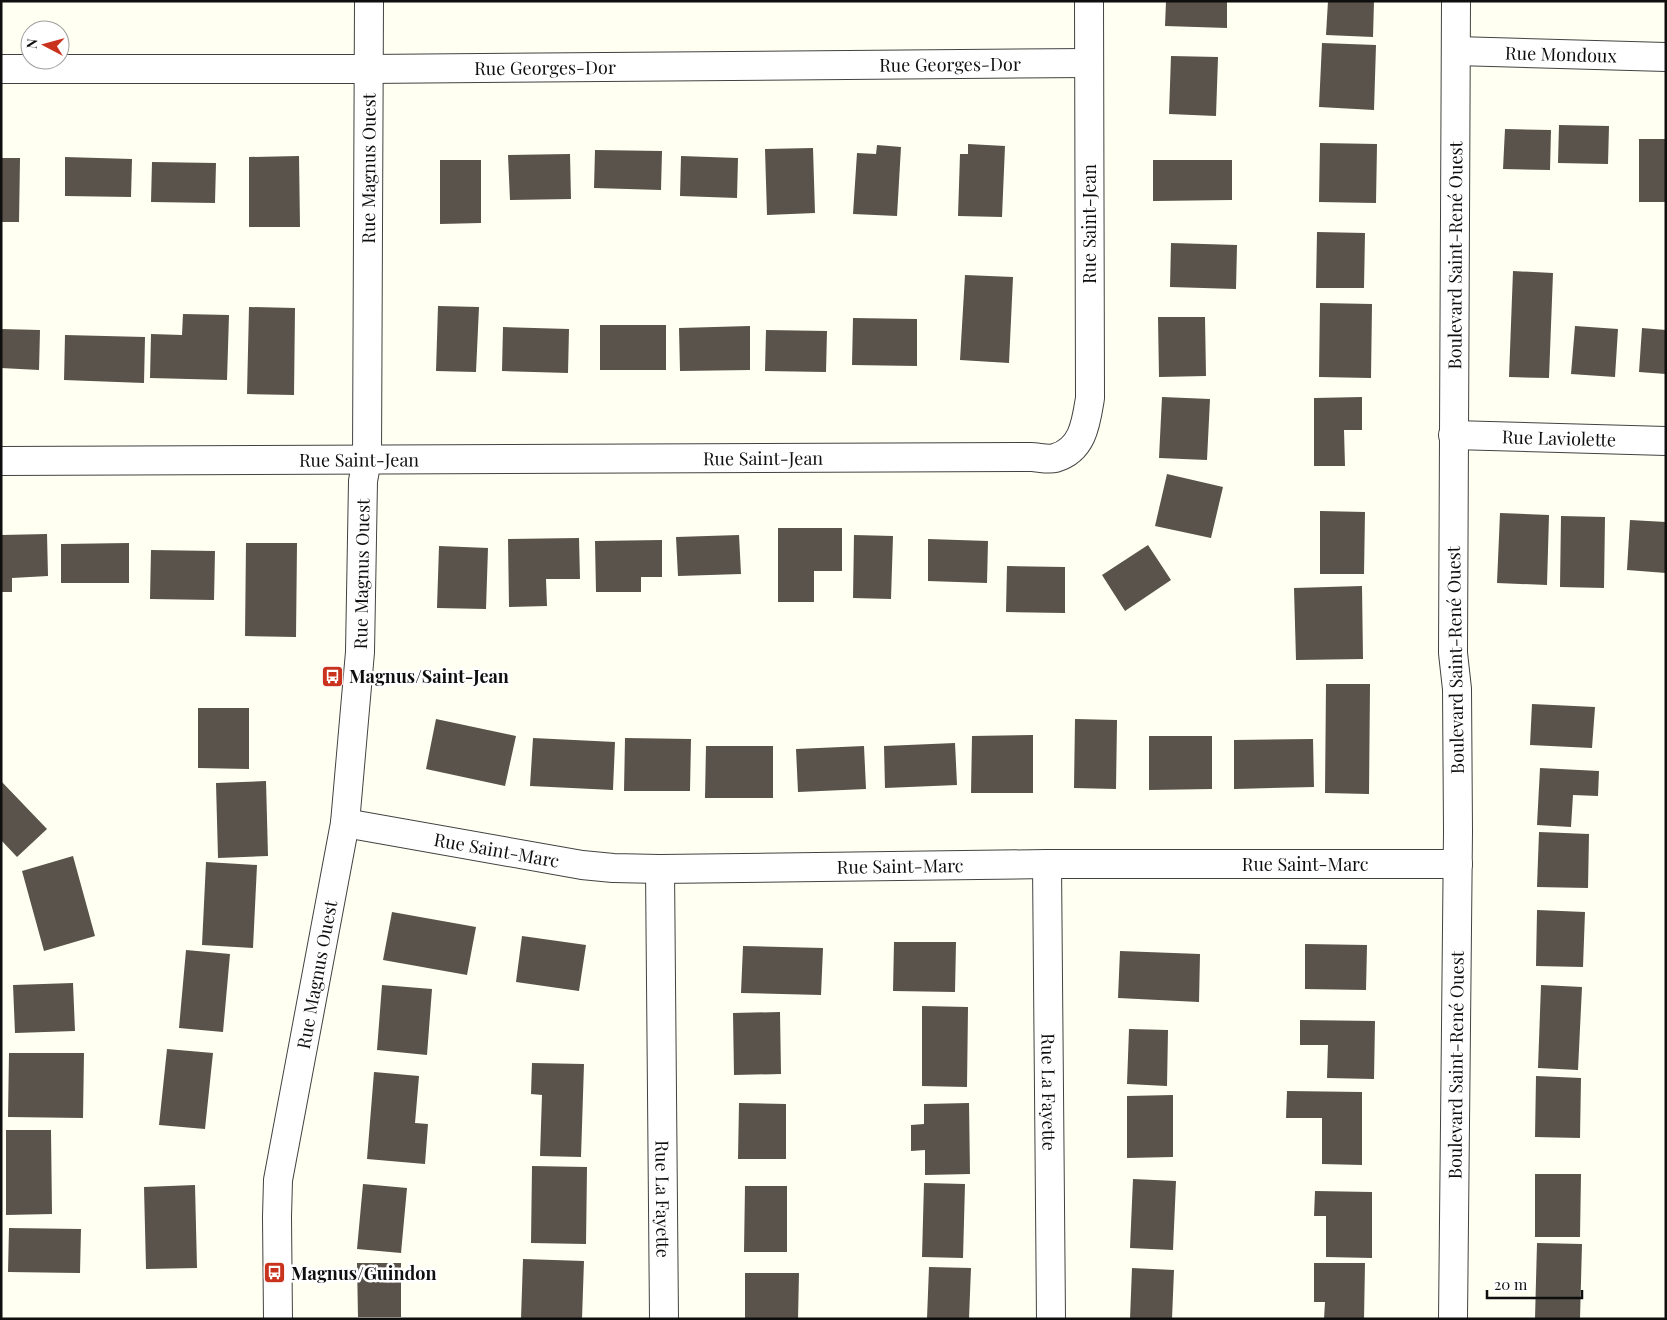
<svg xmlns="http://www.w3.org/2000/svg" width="1667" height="1320" viewBox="0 0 1667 1320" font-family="'Playfair Display',serif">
	<rect width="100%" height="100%" fill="#fffff2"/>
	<path fill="#59534b" d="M1166,1H1227V28L1165,26Z
		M1328,1H1374L1373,37L1326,35Z
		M1322,43L1376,45L1374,110L1319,107Z
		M1171,56L1218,57L1216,116L1169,114Z
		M1559,125L1609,126L1608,164L1558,163Z
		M1505,129L1551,130L1550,170L1503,169Z
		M1639,139H1666V202H1639Z
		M1320,143L1377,144L1376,203L1319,202Z
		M968,144L1005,146L1002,217L958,216L960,154H968Z
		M877,145L901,147L897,216L853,214L857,153L876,154Z
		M813,148L815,213L767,215L765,149Z
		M595,150L662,151L661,190L594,188Z
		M570,154L571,199L510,200L508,155Z
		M299,156L300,227H249V157Z
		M681,156L738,158L737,198L680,196Z
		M65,157L132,159L131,197L65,196Z
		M1,158H20L19,222H1Z
		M440,160H481V223L440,224Z
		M1153,160H1232V200L1153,201Z
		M152,162L216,163L215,203L151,202Z
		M1317,232L1365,233L1364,288H1316Z
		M1171,243L1237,245L1236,289L1170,287Z
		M1513,271L1553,273L1549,378L1509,377Z
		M965,275L1013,277L1009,363L960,360Z
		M1320,303L1372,304L1371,378L1319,377Z
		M438,306L479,307L476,372L436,371Z
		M249,307L295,308L294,395L247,394Z
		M183,314L229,315L227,380L150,378L151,334L182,335Z
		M1158,317H1205L1206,376L1159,377Z
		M853,318L917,319V366L852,365Z
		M600,325H666V370H600Z
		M750,326V370L680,371L679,328Z
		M1575,326L1618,329L1615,377L1571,374Z
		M503,327L569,329L568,373L502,371Z
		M1642,328L1666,330V374L1639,372Z
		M1,329L40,330L39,370L1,368Z
		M766,330L827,331L826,372L765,371Z
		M65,335L145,337L144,383L64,380Z
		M1162,397L1210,399L1207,460L1159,458Z
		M1362,397V430H1344L1345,466H1314V398Z
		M1167,474L1223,487L1211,538L1155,526Z
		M1320,511L1365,512L1364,574H1320Z
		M1500,513L1549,515L1547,585L1497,583Z
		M1561,516L1605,517L1604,588L1560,587Z
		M1630,520L1666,522V573L1627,570Z
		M778,528H842V571H814V602H778Z
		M47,534L48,576L12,578V592H1V535Z
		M739,535L741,574L678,576L676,537Z
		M854,535L893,536L891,599L853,598Z
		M579,538L580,579H546L547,606L509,607L508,539Z
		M928,539L988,541L987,583L928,581Z
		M662,540V577H641V592H596L595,541Z
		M129,543V583H61V544Z
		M246,543H297L296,637L245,636Z
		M1148,545L1171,580L1125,611L1102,575Z
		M439,546L488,548L486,609L437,608Z
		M151,550L215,551L214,600L150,599Z
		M1007,566L1065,567V613L1006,612Z
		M1362,586L1363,659L1296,660L1294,588Z
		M1326,684H1370L1369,794L1325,793Z
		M1532,704L1595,707L1592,748L1530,745Z
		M198,708H249V769L198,768Z
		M436,719L516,736L505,786L426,769Z
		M1075,719L1117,720L1116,789L1074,788Z
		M1033,735V793H971L972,736Z
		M1149,736H1212V789L1149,790Z
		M533,738L615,742L613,790L530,786Z
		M625,738L691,739L690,791H624Z
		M1313,739L1314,787L1234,789V740Z
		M955,743L957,785L885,788L884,746Z
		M706,746H773V798H705Z
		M864,746L866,789L798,792L796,749Z
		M1540,768L1599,771L1598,796L1573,795L1571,827L1537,825Z
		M1,781L47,829L17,857L1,840Z
		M266,781L268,856L218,858L216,783Z
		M1539,832L1589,834L1588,888L1537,887Z
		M73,856L95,936L44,951L22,871Z
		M206,862L257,865L253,948L202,945Z
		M1537,910L1585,912L1583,967L1536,966Z
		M392,912L476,927L467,975L383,960Z
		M522,936L586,945L579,991L516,982Z
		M894,942H956L955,992L893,991Z
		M1305,944L1367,945L1366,990L1305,989Z
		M743,946L823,948L821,995L741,993Z
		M186,950L230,954L223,1032L179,1028Z
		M1120,951L1200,954L1199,1002L1118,998Z
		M73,983L75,1031L15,1033L13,985Z
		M382,985L432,989L427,1055L377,1050Z
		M1541,985L1582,987L1578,1070L1538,1068Z
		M922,1006L968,1007L967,1087L922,1086Z
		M780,1012L781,1074L734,1075L733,1013Z
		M1300,1020L1375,1021L1374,1079L1327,1078L1328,1045H1300Z
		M1129,1029L1168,1030L1167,1086L1127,1084Z
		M167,1049L213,1053L205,1129L159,1125Z
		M9,1053H84L83,1118L8,1117Z
		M532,1063L584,1064L581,1157L540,1156L542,1095L531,1094Z
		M374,1072L419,1076L415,1123L428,1124L425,1164L367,1159Z
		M1536,1076L1581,1078L1580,1138L1535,1137Z
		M1287,1091L1362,1092V1165L1322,1164V1118H1286Z
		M1173,1095V1157L1127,1158V1096Z
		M739,1103L786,1104V1159H738Z
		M969,1103L970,1174L925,1175V1150L911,1151V1125L924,1124V1104Z
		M6,1130H51L52,1214L6,1215Z
		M532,1166L587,1167L586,1244L531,1243Z
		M1535,1174H1581L1580,1237H1535Z
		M1133,1179L1176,1181L1173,1250L1130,1248Z
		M924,1183L965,1184L963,1258L922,1257Z
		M363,1184L407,1188L401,1253L357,1249Z
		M195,1185L197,1268L146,1269L144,1187Z
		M745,1186H787V1252H744Z
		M1315,1191L1372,1192V1258L1326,1257V1216H1314Z
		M9,1228L81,1229L80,1273L8,1272Z
		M1537,1243L1582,1244L1580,1319H1535Z
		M523,1259L584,1261L582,1319H521Z
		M357,1263H401V1317H358Z
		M1314,1263H1365L1364,1319H1324L1325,1302H1314Z
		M929,1267L971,1268L969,1319H927Z
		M1132,1268L1174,1270L1172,1319H1130Z
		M745,1273H799L798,1319H745Z"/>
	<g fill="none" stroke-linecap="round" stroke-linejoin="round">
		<defs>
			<g id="minor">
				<path id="s1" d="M1456,51L1666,57"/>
				<path id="s2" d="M1,69H368L1089,63"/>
				<path id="s3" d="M1453,435L1666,441"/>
				<path id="s4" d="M1,461L1031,457C1038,457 1048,460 1055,458C1083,450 1086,423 1090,398L1089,1"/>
				<path id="s5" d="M345,823L582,865L613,868L660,869L1047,864H1458"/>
				<path id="s6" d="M1047,864L1051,1319"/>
				<path id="s7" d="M660,869L664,1319"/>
				<path id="s8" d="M278,1319L277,1217L278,1180L345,823L360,652L363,481L367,459L369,1"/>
			</g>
			<g id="tertiary">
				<path id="s9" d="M1453,1319L1458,831L1457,689L1453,653L1456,1"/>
			</g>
		</defs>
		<use href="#minor" stroke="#424242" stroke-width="30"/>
		<use href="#tertiary" stroke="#424242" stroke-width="30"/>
		<use href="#minor" stroke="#fff" stroke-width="28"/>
		<use href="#tertiary" stroke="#fff" stroke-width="28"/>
	</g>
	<defs>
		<symbol id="bus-square" viewBox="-11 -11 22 22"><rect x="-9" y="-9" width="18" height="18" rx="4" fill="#c9331e" stroke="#fff"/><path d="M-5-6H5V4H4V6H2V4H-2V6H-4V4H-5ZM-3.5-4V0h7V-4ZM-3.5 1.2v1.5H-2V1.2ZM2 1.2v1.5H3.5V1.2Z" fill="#fff"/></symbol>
	</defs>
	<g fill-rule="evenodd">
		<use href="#bus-square" x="320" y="664" width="25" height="25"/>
		<use href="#bus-square" x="262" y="1260" width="25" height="25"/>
	</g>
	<g text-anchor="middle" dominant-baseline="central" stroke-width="5" stroke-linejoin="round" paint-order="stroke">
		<g font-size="18" fill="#0f0f0f" stroke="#fff">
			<text stroke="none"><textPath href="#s1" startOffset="105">Rue Mondoux</textPath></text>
			<text stroke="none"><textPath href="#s2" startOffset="949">Rue Georges-Dor</textPath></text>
			<text stroke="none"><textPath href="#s2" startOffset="544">Rue Georges-Dor</textPath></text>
			<text stroke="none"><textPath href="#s8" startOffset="1158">Rue Magnus Ouest</textPath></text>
			<text transform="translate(1089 224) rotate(-90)">Rue Saint-Jean</text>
			<text stroke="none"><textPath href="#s9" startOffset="1064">Boulevard Saint-René Ouest</textPath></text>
			<text stroke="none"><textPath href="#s3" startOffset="106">Rue Laviolette</textPath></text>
			<text stroke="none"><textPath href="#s4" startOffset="762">Rue Saint-Jean</textPath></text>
			<text stroke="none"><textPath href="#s4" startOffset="358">Rue Saint-Jean</textPath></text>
			<text stroke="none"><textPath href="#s8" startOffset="752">Rue Magnus Ouest</textPath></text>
			<text transform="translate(1455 660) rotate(-91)">Boulevard Saint-René Ouest</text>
			<text stroke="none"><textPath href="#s5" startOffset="154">Rue Saint-Marc</textPath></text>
			<text stroke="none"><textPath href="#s5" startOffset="964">Rue Saint-Marc</textPath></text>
			<text stroke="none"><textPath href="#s5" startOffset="559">Rue Saint-Marc</textPath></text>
			<text stroke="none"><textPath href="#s8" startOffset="348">Rue Magnus Ouest</textPath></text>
			<text stroke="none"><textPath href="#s9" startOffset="254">Boulevard Saint-René Ouest</textPath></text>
			<text stroke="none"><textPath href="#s6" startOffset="228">Rue La Fayette</textPath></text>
			<text stroke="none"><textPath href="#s7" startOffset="330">Rue La Fayette</textPath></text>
		</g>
		<g font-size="18" font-weight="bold" fill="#0f0f0f" stroke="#fff" text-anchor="start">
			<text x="349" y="676">Magnus/Saint-Jean</text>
			<text x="291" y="1273">Magnus/Guindon</text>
		</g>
	</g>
	<rect width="1667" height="1320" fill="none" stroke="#0f0f0f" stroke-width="5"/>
	<g transform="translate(45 45) rotate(276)"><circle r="24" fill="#ffffff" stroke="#9f9f9f"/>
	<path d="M0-4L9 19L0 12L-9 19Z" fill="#c9331e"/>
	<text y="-8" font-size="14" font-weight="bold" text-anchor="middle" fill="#0f0f0f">N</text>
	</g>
	<path d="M1487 1290v8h95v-8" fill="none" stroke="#0f0f0f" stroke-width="2.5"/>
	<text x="1494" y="1290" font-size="15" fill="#0f0f0f" stroke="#ffffff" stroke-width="4" paint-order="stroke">20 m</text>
</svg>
